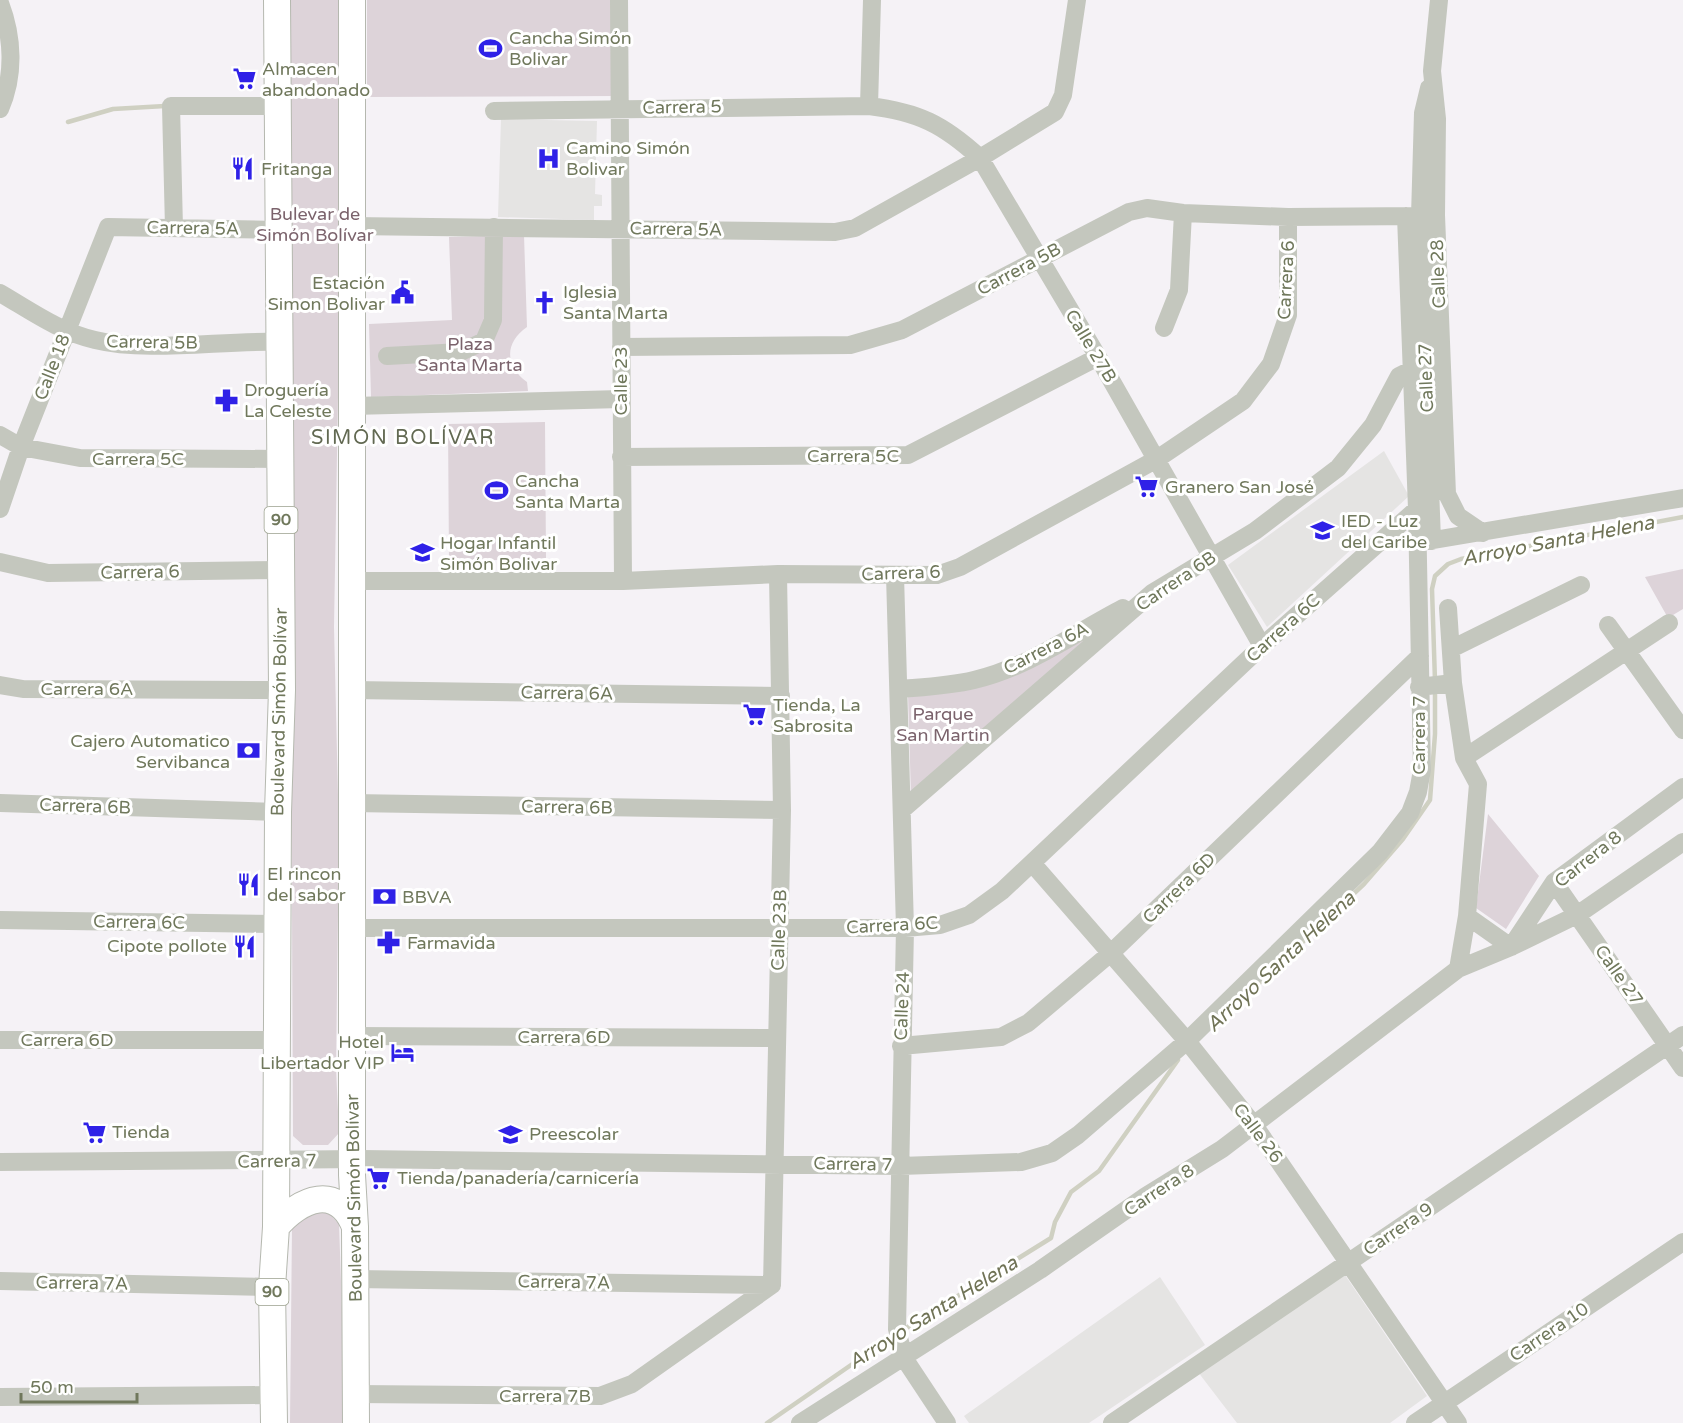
<svg xmlns="http://www.w3.org/2000/svg" width="1683" height="1423" viewBox="0 0 1683 1423" font-family="'Varela Round',sans-serif">
	<rect width="100%" height="100%" fill="#f5f2f6"/>
	<path fill="#e5e4e3" d="M501,119L597,121L595,194L602,195V206H594V220L498,217Z
		M1384,451L1409,496L1267,627L1228,565Z
		M1345,1275L1427,1396L1390,1423H1237L1198,1372Z
		M1160,1277L1205,1345L1089,1423H969L964,1416Z"/>
	<path fill="#ddd3d9" d="M288,0H339L341,225L334,627L339,837L336,1068L339,1133L328,1145H303L293,1136Z
		M367,0H616V96L367,97Z
		M524,235L527,327C504,343 505,366 527,382L528,391L371,397L369,324L452,320L449,237Z
		M545,422L546,559L449,561L448,424Z
		M1683,569V609L1668,618L1645,577Z
		M1098,633L911,796L908,695Z
		M1488,814L1539,876L1506,929L1476,908Z
		M327,1211L339,1224L346,1423H290L292,1227L303,1213Z"/>
	<g fill="none" stroke-linecap="round" stroke-linejoin="round">
		<path stroke="#cfd0c2" stroke-width="4.5" d="M68,122L113,109L165,106
			M1435,681L1432,589L1435,576L1448,564L1461,559L1683,517
			M1236,1005L1364,884L1403,839L1430,800L1435,734V690
			M903,1330L1051,1238L1055,1222L1071,1192L1099,1171L1178,1060
			M767,1423L893,1336"/>
		<defs>
			<path id="highway" d="M352,0V1175L355,1227L356,1423
				M276,1227C300,1198 338,1183 355,1227
				M274,1423L272,1287L276,1227L278,812L282,690L277,0"/>
		</defs>
		<use href="#highway" stroke="#b5b8af" stroke-width="28"/>
		<path stroke="#c4c7be" stroke-width="18" d="M619,0L623,581
			M1439,0L1432,71L1437,119L1436,215L1447,494L1458,516L1483,533
			M0,3C13,37 15,75 0,109
			M1429,88L1423,113L1420,216L1432,541
			M869,106L872,0
			M494,111L869,106C918,112 943,124 980,158L1098,357L1262,646
			M352,226L835,232L855,228L980,158L1055,112L1063,95L1077,0
			M174,228L171,106H278
			M0,293C31,311 60,332 95,340C148,353 223,340 279,342
			M1164,328L1179,290L1183,213
			M621,347L850,345L902,330L1129,212L1147,208L1183,213L1288,217L1420,216
			M387,356L461,352L484,341L493,320L494,227
			M352,406L621,399
			M0,435L21,447L80,458L280,459
			M621,457L908,455L1098,357
			M0,509L21,447L108,227L279,230
			M1422,542L1683,498
			M0,562L48,573L281,570
			M895,575L905,928L897,1329L904,1358L947,1423
			M352,581H623L778,574L937,575L960,567L1157,459L1243,401L1271,364L1288,315V217
			M1448,608L1453,683L1464,758L1478,784L1467,916L1458,969
			M1608,625L1683,730
			M1451,649L1581,585
			M0,685L23,689L282,690
			M1419,687L1453,683
			M900,689C924,687 949,686 974,680C1027,668 1075,633 1123,608
			M352,690L781,696
			M1464,758L1669,623
			M0,803L278,812
			M352,803L782,810
			M902,810L1152,593L1255,531L1338,468L1373,425L1399,376L1411,370
			M1032,863L1187,1041L1254,1125L1458,1423
			M1554,882L1683,1068
			M1467,916L1511,947
			M0,920L278,924
			M352,928H905L940,925L969,915L1002,891L1262,646L1417,509
			M1511,947L1554,882L1683,787
			M352,1036L776,1038
			M0,1040H277
			M901,1046L1001,1037L1028,1023L1112,952L1420,656
			M0,1162L362,1159L900,1166L1021,1162L1052,1153L1078,1135L1187,1041L1380,852L1410,813L1418,792L1422,770L1417,509L1406,216
			M355,1279L772,1285
			M0,1281L272,1287
			M772,1285L782,810L778,574
			M355,1394L600,1396L632,1384L772,1285
			M0,1397L272,1395
			M800,1423L1040,1270L1146,1196L1222,1149L1458,969L1511,947L1577,915L1683,842
			M1112,1423L1683,1035
			M1415,1423L1683,1242"/>
		<use href="#highway" stroke="#fff" stroke-width="26"/>
	</g>
	<defs>
		<symbol id="stadium-bare" viewBox="-9 -9 18 18"><path d="M0-5a6.5 5 0 1 0 0 10a6.5 5 0 1 0 0-10ZM-3.5-1.8h7v3.6h-7Z" fill="#2f21e7" stroke="#fff" stroke-width="2.5" paint-order="stroke"/></symbol>
		<symbol id="supermarket-bare" viewBox="-9 -9 18 18"><path d="M-6-5.5h2.5l.6 2H6L4.5 2H-2.5L-4.4-4H-6ZM-1.5 3.2a1.3 1.3 0 1 0 .1 0ZM3 3.2a1.3 1.3 0 1 0 .1 0Z" fill="#2f21e7" stroke="#fff" stroke-width="2.5" paint-order="stroke"/></symbol>
		<symbol id="hospital-bare" viewBox="-9 -9 18 18"><path d="M-5-5h3v3.5h4V-5h3V5h-3V1.5h-4V5h-3Z" fill="#2f21e7" stroke="#fff" stroke-width="2.5" paint-order="stroke"/></symbol>
		<symbol id="restaurant-bare" viewBox="-9 -9 18 18"><path d="M-5-6h1v4h1v-4h1v4h1v-4h1v5L-1.5 .5V6h-2V.5L-5-1ZM5-6V6H3V1.5H1.5Q1.5-4 5-6Z" fill="#2f21e7" stroke="#fff" stroke-width="2.5" paint-order="stroke"/></symbol>
		<symbol id="civic-bare" viewBox="-9 -9 18 18"><path d="M-.6-6.5H3V-4.5H.6V-3L4-1V1h2V6H-6V1h2V-1L-.6-3ZM-1.2 2.5V6h2.4V2.5Z" fill="#2f21e7" stroke="#fff" stroke-width="2.5" paint-order="stroke"/></symbol>
		<symbol id="church-bare" viewBox="-9 -9 18 18"><path d="M-1.2-6h2.4v3.5h3.3v2.4h-3.3V6h-2.4V-.1h-3.3v-2.4h3.3Z" fill="#2f21e7" stroke="#fff" stroke-width="2.5" paint-order="stroke"/></symbol>
		<symbol id="pharmacy-bare" viewBox="-9 -9 18 18"><path d="M-2-6h4v4h4v4h-4v4h-4v-4h-4v-4h4Z" fill="#2f21e7" stroke="#fff" stroke-width="2.5" paint-order="stroke"/></symbol>
		<symbol id="school-bare" viewBox="-9 -9 18 18"><path d="M0-5L7-2L0 1L-7-2ZM-4 1L0 2.5L4 1V4Q0 6-4 4Z" fill="#2f21e7" stroke="#fff" stroke-width="2.5" paint-order="stroke"/></symbol>
		<symbol id="bank-bare" viewBox="-9 -9 18 18"><path d="M-6-4H6V4H-6ZM0-2.3a2.3 2.3 0 1 0 0 4.6a2.3 2.3 0 1 0 0-4.6Z" fill="#2f21e7" stroke="#fff" stroke-width="2.5" paint-order="stroke"/></symbol>
		<symbol id="hotel-bare" viewBox="-9 -9 18 18"><path d="M-6-4.5h1.5V1H6V5H4.5V3h-9V5H-6ZM-4 0a1.8 1.8 0 1 1 3.6 0ZM.5 0V-2.5h3Q6-2.5 6 0Z" fill="#2f21e7" stroke="#fff" stroke-width="2.5" paint-order="stroke"/></symbol>
	</defs>
	<g fill-rule="evenodd">
		<use href="#stadium-bare" x="474" y="32" width="33" height="33"/>
		<use href="#supermarket-bare" x="228" y="62" width="33" height="33"/>
		<use href="#hospital-bare" x="532" y="142" width="33" height="33"/>
		<use href="#restaurant-bare" x="226" y="152" width="33" height="33"/>
		<use href="#civic-bare" x="386" y="276" width="33" height="33"/>
		<use href="#church-bare" x="528" y="286" width="33" height="33"/>
		<use href="#pharmacy-bare" x="210" y="384" width="33" height="33"/>
		<use href="#supermarket-bare" x="1130" y="470" width="33" height="33"/>
		<use href="#stadium-bare" x="480" y="474" width="33" height="33"/>
		<use href="#school-bare" x="1306" y="514" width="33" height="33"/>
		<use href="#school-bare" x="406" y="536" width="33" height="33"/>
		<use href="#supermarket-bare" x="738" y="698" width="33" height="33"/>
		<use href="#bank-bare" x="232" y="734" width="33" height="33"/>
		<use href="#restaurant-bare" x="232" y="868" width="33" height="33"/>
		<use href="#bank-bare" x="368" y="880" width="33" height="33"/>
		<use href="#pharmacy-bare" x="372" y="926" width="33" height="33"/>
		<use href="#restaurant-bare" x="228" y="930" width="33" height="33"/>
		<use href="#hotel-bare" x="386" y="1036" width="33" height="33"/>
		<use href="#supermarket-bare" x="78" y="1116" width="33" height="33"/>
		<use href="#school-bare" x="494" y="1118" width="33" height="33"/>
		<use href="#supermarket-bare" x="362" y="1162" width="33" height="33"/>
	</g>
	<g text-anchor="middle" dominant-baseline="central" stroke-width="6" stroke-linejoin="round" paint-order="stroke">
		<g fill="#fff" stroke="#9ba08d" stroke-width="1.5">
			<rect x="264.5" y="507" width="33" height="26" rx="4.5"/>
			<rect x="255.5" y="1279" width="33" height="26" rx="4.5"/>
		</g>
		<g font-size="16" font-weight="bold" fill="#70785c">
			<text x="281" y="520">90</text>
			<text x="272" y="1292">90</text>
		</g>
		<g font-size="18" fill="#70785c" stroke="#fff" text-anchor="start">
			<text x="509" y="38">Cancha Simón<tspan x="509" dy="21">Bolivar</tspan></text>
			<text x="262" y="69">Almacen<tspan x="262" dy="21">abandonado</tspan></text>
			<text x="566" y="148">Camino Simón<tspan x="566" dy="21">Bolivar</tspan></text>
			<text x="261" y="169">Fritanga</text>
			<text x="385" y="283" text-anchor="end">Estación<tspan x="385" dy="21">Simon Bolivar</tspan></text>
			<text x="563" y="292">Iglesia<tspan x="563" dy="21">Santa Marta</tspan></text>
			<text x="244" y="390">Droguería<tspan x="244" dy="21">La Celeste</tspan></text>
			<text x="515" y="481">Cancha<tspan x="515" dy="21">Santa Marta</tspan></text>
			<text x="1165" y="487">Granero San José</text>
			<text x="1341" y="521">IED - Luz<tspan x="1341" dy="21">del Caribe</tspan></text>
			<text x="440" y="543">Hogar Infantil<tspan x="440" dy="21">Simón Bolivar</tspan></text>
			<text x="773" y="705">Tienda, La<tspan x="773" dy="21">Sabrosita</tspan></text>
			<text x="230" y="741" text-anchor="end">Cajero Automatico<tspan x="230" dy="21">Servibanca</tspan></text>
			<text x="267" y="874">El rincon<tspan x="267" dy="21">del sabor</tspan></text>
			<text x="402" y="897">BBVA</text>
			<text x="407" y="943">Farmavida</text>
			<text x="227" y="946" text-anchor="end">Cipote pollote</text>
			<text x="384" y="1042" text-anchor="end">Hotel<tspan x="384" dy="21">Libertador VIP</tspan></text>
			<text x="112" y="1132">Tienda</text>
			<text x="529" y="1134">Preescolar</text>
			<text x="397" y="1178">Tienda/panadería/carnicería</text>
		</g>
		<g font-size="18" fill="#70785c" stroke="#fff">
			<text transform="translate(682 107) rotate(-1)">Carrera 5</text>
			<text transform="translate(193 228) rotate(1)">Carrera 5A</text>
			<text transform="translate(676 229) rotate(1)">Carrera 5A</text>
			<text transform="translate(1019 269) rotate(-28)">Carrera 5B</text>
			<text transform="translate(1438 274) rotate(-92)">Calle 28</text>
			<text transform="translate(1286 280) rotate(-87)">Carrera 6</text>
			<text transform="translate(152 342) rotate(1)">Carrera 5B</text>
			<text transform="translate(1091 346) rotate(59)">Calle 27B</text>
			<text transform="translate(52 367) rotate(-69)">Calle 18</text>
			<text transform="translate(1426 378) rotate(-92)">Calle 27</text>
			<text transform="translate(621 381) rotate(-90)">Calle 23</text>
			<text x="853" y="456">Carrera 5C</text>
			<text x="138" y="459">Carrera 5C</text>
			<text transform="translate(140 572) rotate(-1)">Carrera 6</text>
			<text transform="translate(901 573) rotate(-2)">Carrera 6</text>
			<text transform="translate(1176 581) rotate(-34)">Carrera 6B</text>
			<text transform="translate(1283 628) rotate(-42)">Carrera 6C</text>
			<text transform="translate(1046 648) rotate(-27)">Carrera 6A</text>
			<text x="87" y="689">Carrera 6A</text>
			<text transform="translate(567 693) rotate(1)">Carrera 6A</text>
			<text transform="translate(279 712) rotate(-89)">Boulevard Simón Bolívar</text>
			<text transform="translate(1419 735) rotate(-90)">Carrera 7</text>
			<text transform="translate(85 806) rotate(2)">Carrera 6B</text>
			<text transform="translate(567 807) rotate(1)">Carrera 6B</text>
			<text transform="translate(1588 859) rotate(-38)">Carrera 8</text>
			<text transform="translate(1179 888) rotate(-44)">Carrera 6D</text>
			<text transform="translate(139 922) rotate(1)">Carrera 6C</text>
			<text transform="translate(892 925) rotate(-3)">Carrera 6C</text>
			<text transform="translate(779 930) rotate(-88)">Calle 23B</text>
			<text transform="translate(1619 975) rotate(55)">Calle 27</text>
			<text transform="translate(902 1006) rotate(-88)">Calle 24</text>
			<text x="564" y="1037">Carrera 6D</text>
			<text x="67" y="1040">Carrera 6D</text>
			<text transform="translate(1258 1133) rotate(53)">Calle 26</text>
			<text transform="translate(277 1161) rotate(-1)">Carrera 7</text>
			<text transform="translate(853 1164) rotate(1)">Carrera 7</text>
			<text transform="translate(1159 1190) rotate(-33)">Carrera 8</text>
			<text transform="translate(354 1198) rotate(-91)">Boulevard Simón Bolívar</text>
			<text transform="translate(1398 1229) rotate(-34)">Carrera 9</text>
			<text transform="translate(564 1282) rotate(1)">Carrera 7A</text>
			<text transform="translate(82 1283) rotate(1)">Carrera 7A</text>
			<text transform="translate(1549 1332) rotate(-34)">Carrera 10</text>
			<text x="545" y="1396">Carrera 7B</text>
		</g>
		<g font-size="18" fill="#7b636c" stroke="#fff">
			<text x="315" y="214">Bulevar de<tspan x="315" dy="21">Simón Bolívar</tspan></text>
			<text x="470" y="344">Plaza<tspan x="470" dy="21">Santa Marta</tspan></text>
			<text x="943" y="714">Parque<tspan x="943" dy="21">San Martin</tspan></text>
		</g>
		<g font-size="20" letter-spacing="1.5" fill="#626952" stroke="#fff">
			<text x="403" y="438">SIMÓN BOLÍVAR</text>
		</g>
		<g font-size="20" font-style="italic" fill="#707356" stroke="#fff">
			<text transform="translate(1558 541) rotate(-11)">Arroyo Santa Helena</text>
			<text transform="translate(1281 962) rotate(-43)">Arroyo Santa Helena</text>
			<text transform="translate(933 1313) rotate(-32)">Arroyo Santa Helena</text>
		</g>
	</g>
	<path d="M21 1393v9h116v-9" fill="none" stroke="#70785c" stroke-width="3"/>
	<text x="30" y="1393" font-size="18" fill="#70785c" stroke="#ffffff" stroke-width="4.5" paint-order="stroke">50 m</text>
</svg>
